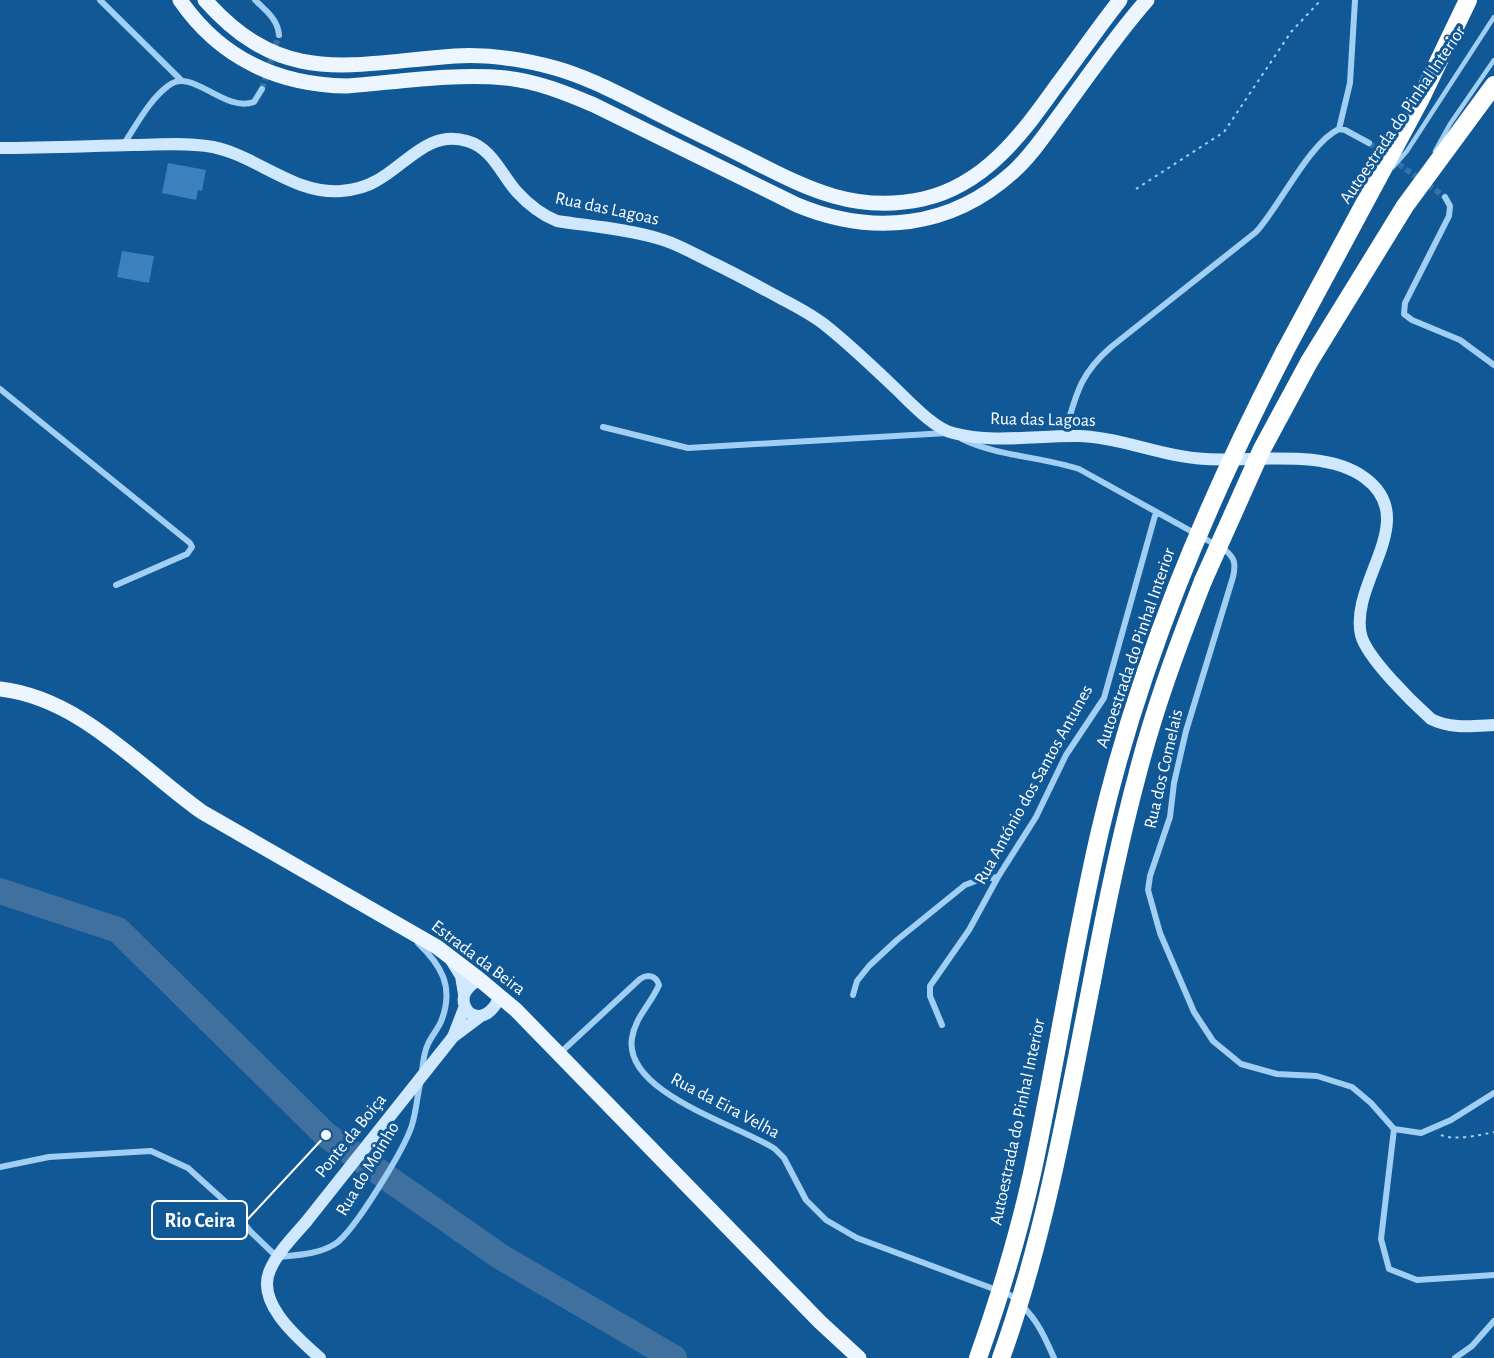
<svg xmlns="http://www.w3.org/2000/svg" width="1494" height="1358" viewBox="0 0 1494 1358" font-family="'Alegreya Sans',sans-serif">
	<rect width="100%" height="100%" fill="#115896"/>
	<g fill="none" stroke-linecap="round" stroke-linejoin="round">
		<path stroke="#3f709e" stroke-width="26" d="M0,891L118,930L326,1135L501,1257L674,1358"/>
	</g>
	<path fill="#3a81be" d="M168,163L206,170L202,191L198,190L196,200L162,193Z
		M122,251L154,256L149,283L117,277Z"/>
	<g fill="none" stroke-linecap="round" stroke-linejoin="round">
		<path stroke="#3571a6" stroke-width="6" stroke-dasharray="6 3" stroke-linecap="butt" d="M262,89L279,35
			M1369,143L1445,197"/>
		<path stroke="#a1cef3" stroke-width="2" stroke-dasharray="3 4.5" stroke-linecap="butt" d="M1136,189L1224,132L1291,32L1321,0
			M1441,1135C1453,1141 1481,1135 1494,1132"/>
		<path stroke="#a1cef3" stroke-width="4.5" d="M1435,151L1450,124L1494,60
			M1393,167L1407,151L1494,17"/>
		<path stroke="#a1cef3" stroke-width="6" d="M100,0L181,80
			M255,0C265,10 278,19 279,35
			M1339,129L1350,83L1355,0
			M123,145C136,126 149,100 168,86C192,66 223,113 254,102L262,89
			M1445,197L1450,206L1449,216L1405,303L1404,314L1412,320L1460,340L1494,365
			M0,389L190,543L192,547L187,554L116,585
			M603,427L688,448L947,433
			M1064,436C1076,396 1078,376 1111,347L1256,232C1280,206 1309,143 1339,129L1345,130L1369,143
			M962,439C997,456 1042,457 1079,469L1225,550C1235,558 1236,564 1233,577L1186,731L1174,783L1170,817L1150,876L1148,890L1160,933L1194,1012L1213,1041L1241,1064L1277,1074L1317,1076L1352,1087L1371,1103L1394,1129L1421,1133L1451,1120L1494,1093
			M418,943C441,965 454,986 442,1019C439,1028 432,1035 428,1044C424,1052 423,1062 422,1071
			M853,995L857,981L869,966L897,940L965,885L981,879L998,877
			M942,1025L930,996V986L969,930L998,877L1036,817L1066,755L1104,698L1156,512
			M559,1054L640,979C647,974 656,975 659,985C651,1004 635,1017 632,1038C623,1093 739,1125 775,1149L784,1158L806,1200L826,1220L857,1238L1010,1295C1034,1314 1042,1330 1054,1358
			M1394,1129L1381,1239L1389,1269L1417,1280L1494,1275
			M0,1167L49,1157L151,1151L188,1168L229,1205L250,1231L277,1257C297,1255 317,1255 335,1244C354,1232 405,1148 412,1125C416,1112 417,1098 420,1084
			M1455,1358L1472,1346L1494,1321"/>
		<path stroke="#d0e8fd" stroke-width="12" d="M0,148C44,148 88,146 132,145C158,145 187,142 213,147C257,156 295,195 341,191C352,190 366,187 376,181C406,165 429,129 467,141C492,148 501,174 517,192C528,204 542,215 557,221C589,226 629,229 660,239C678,244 696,255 713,263C736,274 758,286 780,298C795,306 811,314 825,325C849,344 872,366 894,387C909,401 933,428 953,433C994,444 1038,435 1080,436C1123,438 1163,457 1206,459C1253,462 1325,448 1365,478C1422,520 1349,582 1361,635C1367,658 1412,702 1431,719C1450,729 1473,726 1494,725
			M451,960L461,976L464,994
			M479,979C474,983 468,986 465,993C457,1012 485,1032 500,996
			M453,1037L481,1016
			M453,1037L465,1006
			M306,1222C293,1237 278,1252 270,1270C255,1303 299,1339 320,1358"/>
		<path stroke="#edf6ff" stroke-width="15" d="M180,0C220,58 278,85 347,86C398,82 455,73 506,78C536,81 566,93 594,105L797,205C872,236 950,229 1013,172C1033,154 1048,130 1064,109C1091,72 1117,34 1147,0
			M205,0C284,89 351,63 455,56C489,54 522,59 555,68C587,77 617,93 647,108C680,125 713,141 747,158C806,188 854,214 923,199C985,185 1022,134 1057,85C1078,57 1098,28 1120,0
			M0,689C80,698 139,767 202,812L437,947L479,979L516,1010L820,1322L859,1358"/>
		<path stroke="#fff" stroke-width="18" d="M1285,351L1420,100L1468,0
			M1309,362L1405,206L1494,85
			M1092,981C1105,912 1119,843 1137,776C1154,709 1178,645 1203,581"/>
		<path stroke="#d0e8fd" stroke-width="12" d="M306,1222L453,1037"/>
		<path stroke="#fff" stroke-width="18" d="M1203,581L1262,449L1309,362
			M978,1358C1000,1296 1019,1233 1033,1169C1057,1057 1074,943 1100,831C1139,663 1206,504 1285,351
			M1001,1358C1045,1236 1067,1107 1092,981"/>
	</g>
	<g text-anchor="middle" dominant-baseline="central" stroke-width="6" stroke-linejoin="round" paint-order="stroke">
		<g font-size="18" fill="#fff" stroke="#115896">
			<text transform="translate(1403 115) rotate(-56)">Autoestrada do Pinhal Interior</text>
			<text transform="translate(607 209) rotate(12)">Rua das Lagoas</text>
			<text transform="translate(1043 420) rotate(1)">Rua das Lagoas</text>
			<text transform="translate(1136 648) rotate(-71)">Autoestrada do Pinhal Interior</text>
			<text transform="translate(1164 769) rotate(-77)">Rua dos Comelais</text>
			<text transform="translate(1034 785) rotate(-61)">Rua António dos Santos Antunes</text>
			<text transform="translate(478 958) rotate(37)">Estrada da Beira</text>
			<text transform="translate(725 1106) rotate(28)">Rua da Eira Velha</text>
			<text transform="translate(1018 1122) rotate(-78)">Autoestrada do Pinhal Interior</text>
			<text transform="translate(351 1136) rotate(-51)">Ponte da Boiça</text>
			<text transform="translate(368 1169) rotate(-59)">Rua do Moinho</text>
		</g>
	</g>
	<path fill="none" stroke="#fff" stroke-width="2" d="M326 1135L247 1220"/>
	<circle fill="#fff" stroke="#115896" stroke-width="2" cx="326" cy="1135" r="6"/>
	<rect fill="#115896" stroke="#fff" stroke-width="2" x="152" y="1201" width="95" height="38" rx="6"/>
	<g font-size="20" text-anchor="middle" font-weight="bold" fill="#fff">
		<text x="200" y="1227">Rio Ceira</text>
	</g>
</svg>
